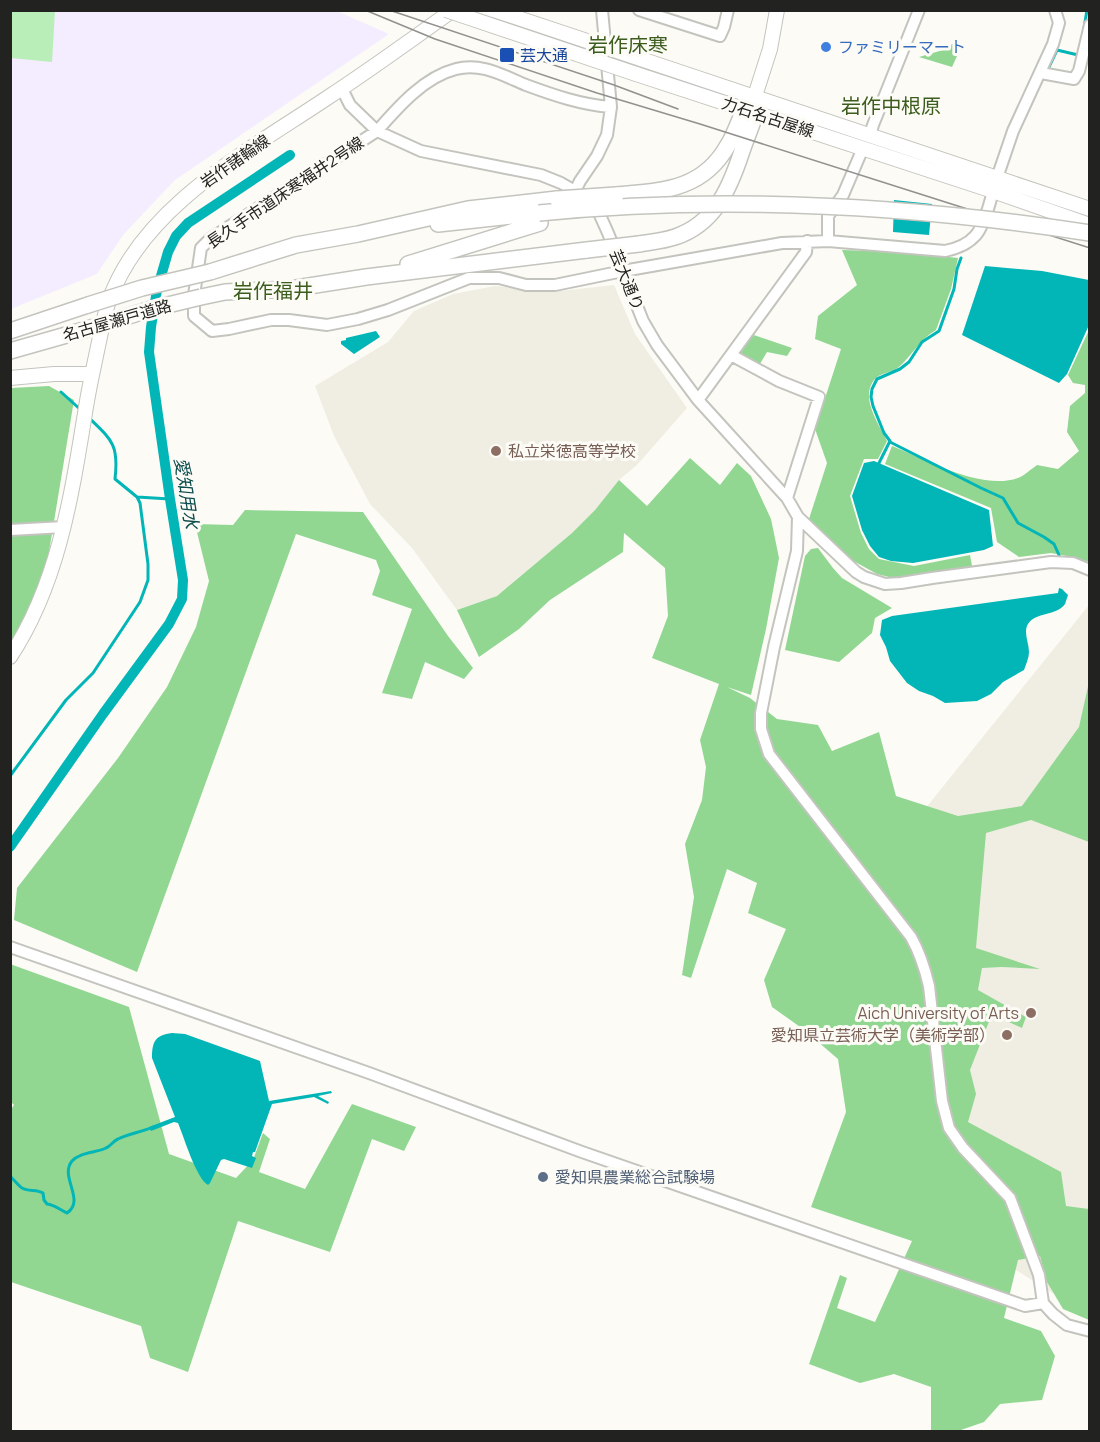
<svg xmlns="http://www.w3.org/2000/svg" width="1100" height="1442" viewBox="0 0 1100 1442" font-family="Manrope,'Noto Sans JP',sans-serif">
	<rect width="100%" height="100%" fill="#fcfbf6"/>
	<path fill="#f4edff" d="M11,11H337L389,34L175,180L123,235L97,274L11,309Z"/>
	<path fill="#f0eee2" d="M614,285L635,334L687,408L637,465L619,480L595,510L572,533L497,596L457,610L412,548L370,504L334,436L315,386L388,342L414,311L453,294L495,286L551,292Z
		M1089,605V1316L951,1229L900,840Z"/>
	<path fill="#b9eeb8" d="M10,11H55L52,62L11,58Z"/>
	<path fill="#91d792" d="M954,43L957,56L952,67L919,57L943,50Z
		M842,250L902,252L958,258L951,289L936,330C920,339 913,354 900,366C893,373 881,372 875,379C859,397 879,424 887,441L878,459H864L850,496L861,533L869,549L879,559L914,566L970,555L972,566L893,578L877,574L848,558L809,519L827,463L815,429L841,349L815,339L818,316L857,285Z
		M1089,330V562L1072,557L1051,553L1019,557L997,542L991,508L885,464L892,446C926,460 982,491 1018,478C1024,476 1031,469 1037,465L1058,469L1079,451L1067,432L1070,406L1085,393V385L1073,383L1068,375Z
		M748,333L792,348L787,356L767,352L757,369L731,355Z
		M49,386L74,400L46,570L15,640L11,646V388Z
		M690,458L720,485L737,463L751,476L771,519L779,558L766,629L751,695L727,687L750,698L777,719L818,725L832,751L879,732L896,796L958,816L1022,806L1079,727L1089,682V842L1031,820L986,833L976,948L1040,969L1002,967L982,968L978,990L1026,1017L1022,1028L992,1014L970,1070L976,1094L968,1122L1061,1172L1066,1206L1089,1209V1320L1063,1309L1047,1282L1040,1256L1018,1260L1004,1318L1041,1331L1055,1356L1042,1400L1000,1404L984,1422L958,1431H931V1387L894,1374L860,1383L809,1364L840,1275L847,1278L837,1308L875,1322L912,1241L811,1207L846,1112L838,1059L803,1029L772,1007L764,980L786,929L748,913L757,883L727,869L691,978L682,975L694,897L685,844L702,800L706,767L700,740L719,684L652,658L668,616L665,568L624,533L623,552L550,600L519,629L479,657L457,610L497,596L572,533L595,510L619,480L647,506Z
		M245,510L363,512L448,636L473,668L464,679L425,662L412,699L382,693L412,609L372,595L380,571L376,560L296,534L137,972L14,920L17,888L118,758L167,687L196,627L209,581L195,524L233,525Z
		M818,548L833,568L842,578L892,608L875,618L872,633L839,662L785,650L805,556L811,549Z
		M10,964L129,1007L169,1154L236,1178L253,1160L263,1133L270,1139L259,1172L305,1189L352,1104L416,1127L404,1151L372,1139L330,1252L238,1221L188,1372L150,1358L141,1326L11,1282L10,1111L14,1105L10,1101Z"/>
	<path fill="#02b5b6" d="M894,200L932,204L929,235L893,232Z
		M985,266L1042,271L1089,280V325L1067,374L1059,383L962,335Z
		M376,331L380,337L354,354L341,344V341L346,340V338Z
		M874,461L989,510L993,546L984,550L913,563L891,561L879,557L870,546L862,530L852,496L864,463Z
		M1059,588L1062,589L1068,595C1067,598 1066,601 1065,604C1057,616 1035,612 1028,624C1023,632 1029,643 1029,652C1029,658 1026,664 1024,670L1003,682L991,694L977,701L945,703L933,696L919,691L907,683L890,661L886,647L880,635L882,620L892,616L1058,593Z
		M172,1033L185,1034L260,1061L269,1101L331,1091L332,1093L318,1096L329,1102L328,1104L314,1097L272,1104L255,1152H253L252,1156L256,1158L252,1168L224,1159L221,1160L210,1183L208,1185C196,1178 184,1137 178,1123L174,1122L151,1131L149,1127L175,1117L152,1058C152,1042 155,1035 172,1033Z"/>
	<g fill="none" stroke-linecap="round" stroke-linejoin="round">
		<path stroke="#02b5b6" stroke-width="3" d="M1084,28L1087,10
			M1047,71L1057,50L1078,55L1079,52
			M61,392L82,411
			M890,442L981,488L1003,498L1018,523L1044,537L1054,544L1059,555
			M879,463L890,441L884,433L873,406L871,397L872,389L877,379L900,369L909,362L922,342L939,331L954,289L957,269L961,258
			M137,497L170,499
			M10,776L66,700L93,673L140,602L148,580V564L140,503L137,497L115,479C119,445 112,440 89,418
			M10,1176C14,1180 18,1185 22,1188C29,1192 36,1189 43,1193L44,1200L47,1204C55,1205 60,1210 67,1213C86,1200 59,1177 72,1161C80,1152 96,1153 106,1148C111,1146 113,1141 118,1139C128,1134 142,1132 153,1127"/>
		<path stroke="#02b5b6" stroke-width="10" d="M10,847L103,714L169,624L182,599L183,580L170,499L149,352L151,327L157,290L168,252L176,236L188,223L290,155"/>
		<defs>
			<path id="minor" d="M639,10L720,36L724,27L728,10
				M1041,73L1074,79L1079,71L1090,25
				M342,89L350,105L377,131L421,151L541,175L561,183L575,191L599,213L608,233L643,321L657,345L698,400L787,498L798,517L856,572L864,577L885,584L901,583L932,578L1051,562L1073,563L1090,570
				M611,107C582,105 553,95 526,85C504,76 481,62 456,69C424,77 398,107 377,131L210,239L201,248L194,295V316L212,331L229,329L271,320H289L327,325L358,319L388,310L469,278H499L526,285H555L623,271L782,243L828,241L945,251C955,249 968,244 975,236C983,228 990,203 993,191
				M870,135L873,125L919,10
				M997,178L1013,131L1053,44L1059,23L1055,10
				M575,191L580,181L597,156L607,135L611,107L602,10
				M828,241V216L843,195L863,148
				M731,355L779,381L819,397L787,498
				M698,400L806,252L807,241
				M798,517L797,551L774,647L761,713V729L769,754L911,937C920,953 925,969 929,986L942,1101L949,1128L963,1148L1010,1198L1039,1275L1043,1303
				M10,530L64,527
				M10,947L369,1073L582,1152L1025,1306L1043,1303L1053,1314L1067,1325L1090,1331"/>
			<path id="major" d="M641,59L1090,209
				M636,74L993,191L1090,225
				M755,96L770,49L777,10
				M10,378L54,374H92
				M10,657C59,583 72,493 86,407C90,382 96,357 101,332C104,322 105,311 109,301C142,207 248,151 327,98C370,70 411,40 453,10"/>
			<path id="highway" d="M616,195C663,191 703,190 728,145C735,134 738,122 744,111C746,106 751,101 755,96
				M438,224L539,213
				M639,244C651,242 663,241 675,237C714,224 729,190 741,154C745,141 751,128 755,115C756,109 755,102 755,96
				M408,264L540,223
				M210,272L296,245L358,234L468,209L557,199
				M201,297L225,292L290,289L366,277L587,250
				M10,331L88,305
				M10,351L84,330"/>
		</defs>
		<use href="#minor" stroke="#c4c4bf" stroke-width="14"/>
		<use href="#major" stroke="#c4c4bf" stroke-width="16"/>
		<use href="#highway" stroke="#c4c4bf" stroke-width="18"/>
		<use href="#minor" stroke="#fff" stroke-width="10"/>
		<use href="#major" stroke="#fff" stroke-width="14"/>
		<use href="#highway" stroke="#fff" stroke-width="15"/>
		<path stroke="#91918d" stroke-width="1.5" d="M365,10L435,39L597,93L700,124L1090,248
			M389,10L614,85L678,109"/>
		<defs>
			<path id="major-bridge" d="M446,10L636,74
				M494,10L641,59"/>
			<path id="highway-bridge" d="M557,199L616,195
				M539,213C723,195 908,205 1090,233
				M587,250L639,244
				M88,305L142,288L210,272
				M84,330L151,309L201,297"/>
		</defs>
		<use href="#major-bridge" stroke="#c4c4bf" stroke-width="16" stroke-linecap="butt"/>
		<use href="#highway-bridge" stroke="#c4c4bf" stroke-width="18" stroke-linecap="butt"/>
		<use href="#major-bridge" stroke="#fff" stroke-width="14"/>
		<use href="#highway-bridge" stroke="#fff" stroke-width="15"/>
	</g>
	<circle fill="#3f7fe0" stroke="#fcfbf6" stroke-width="2" cx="826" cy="47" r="6"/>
	<rect fill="#1a4fb4" stroke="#fcfbf6" stroke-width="2" x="499" y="47" width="16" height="16" rx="3"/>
	<g fill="#8d6e63" stroke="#fcfbf6" stroke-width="2">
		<circle cx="496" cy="451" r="6"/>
		<circle cx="1031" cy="1013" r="6"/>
		<circle cx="1007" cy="1035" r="6"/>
	</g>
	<circle fill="#5c6f8a" stroke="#fcfbf6" stroke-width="2" cx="543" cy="1177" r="6"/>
	<g text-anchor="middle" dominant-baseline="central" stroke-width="6" stroke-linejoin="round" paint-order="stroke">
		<g font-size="16" fill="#366cbe" stroke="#fcfbf6" text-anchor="start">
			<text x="838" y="47">ファミリーマート</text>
		</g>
		<g font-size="16" fill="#164399" stroke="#fcfbf6" text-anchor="start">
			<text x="520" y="55">芸大通</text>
		</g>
		<g font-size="16" fill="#222220" stroke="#fcfbf6">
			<text transform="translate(768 117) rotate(18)">力石名古屋線</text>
			<text transform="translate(235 161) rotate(-35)">岩作諸輪線</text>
			<text transform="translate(285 192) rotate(-34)">長久手市道床寒福井2号線</text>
			<text transform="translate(627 280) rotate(68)">芸大通り</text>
			<text transform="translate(117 320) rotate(-16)">名古屋瀬戸道路</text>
		</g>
		<g font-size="16" fill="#785e54" stroke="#fcfbf6" text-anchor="end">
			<text x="508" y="451" text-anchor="start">私立栄徳高等学校</text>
			<text x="1019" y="1013">Aich University of Arts</text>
			<text x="995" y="1035">愛知県立芸術大学（美術学部）</text>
		</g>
		<g font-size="16" fill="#4e5e75" stroke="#fcfbf6" text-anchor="start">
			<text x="555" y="1177">愛知県農業総合試験場</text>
		</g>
		<g font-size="18" font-style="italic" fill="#0e4d4d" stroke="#fcfbf6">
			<text transform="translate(187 493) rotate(81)">愛知用水</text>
		</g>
		<g font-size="20" fill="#3c5d1d" stroke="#fcfbf6">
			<text x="628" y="44">岩作床寒</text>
			<text x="891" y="105">岩作中根原</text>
			<text x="273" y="290">岩作福井</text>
		</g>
	</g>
	<rect width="1100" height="1442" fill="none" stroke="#222220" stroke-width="24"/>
</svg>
